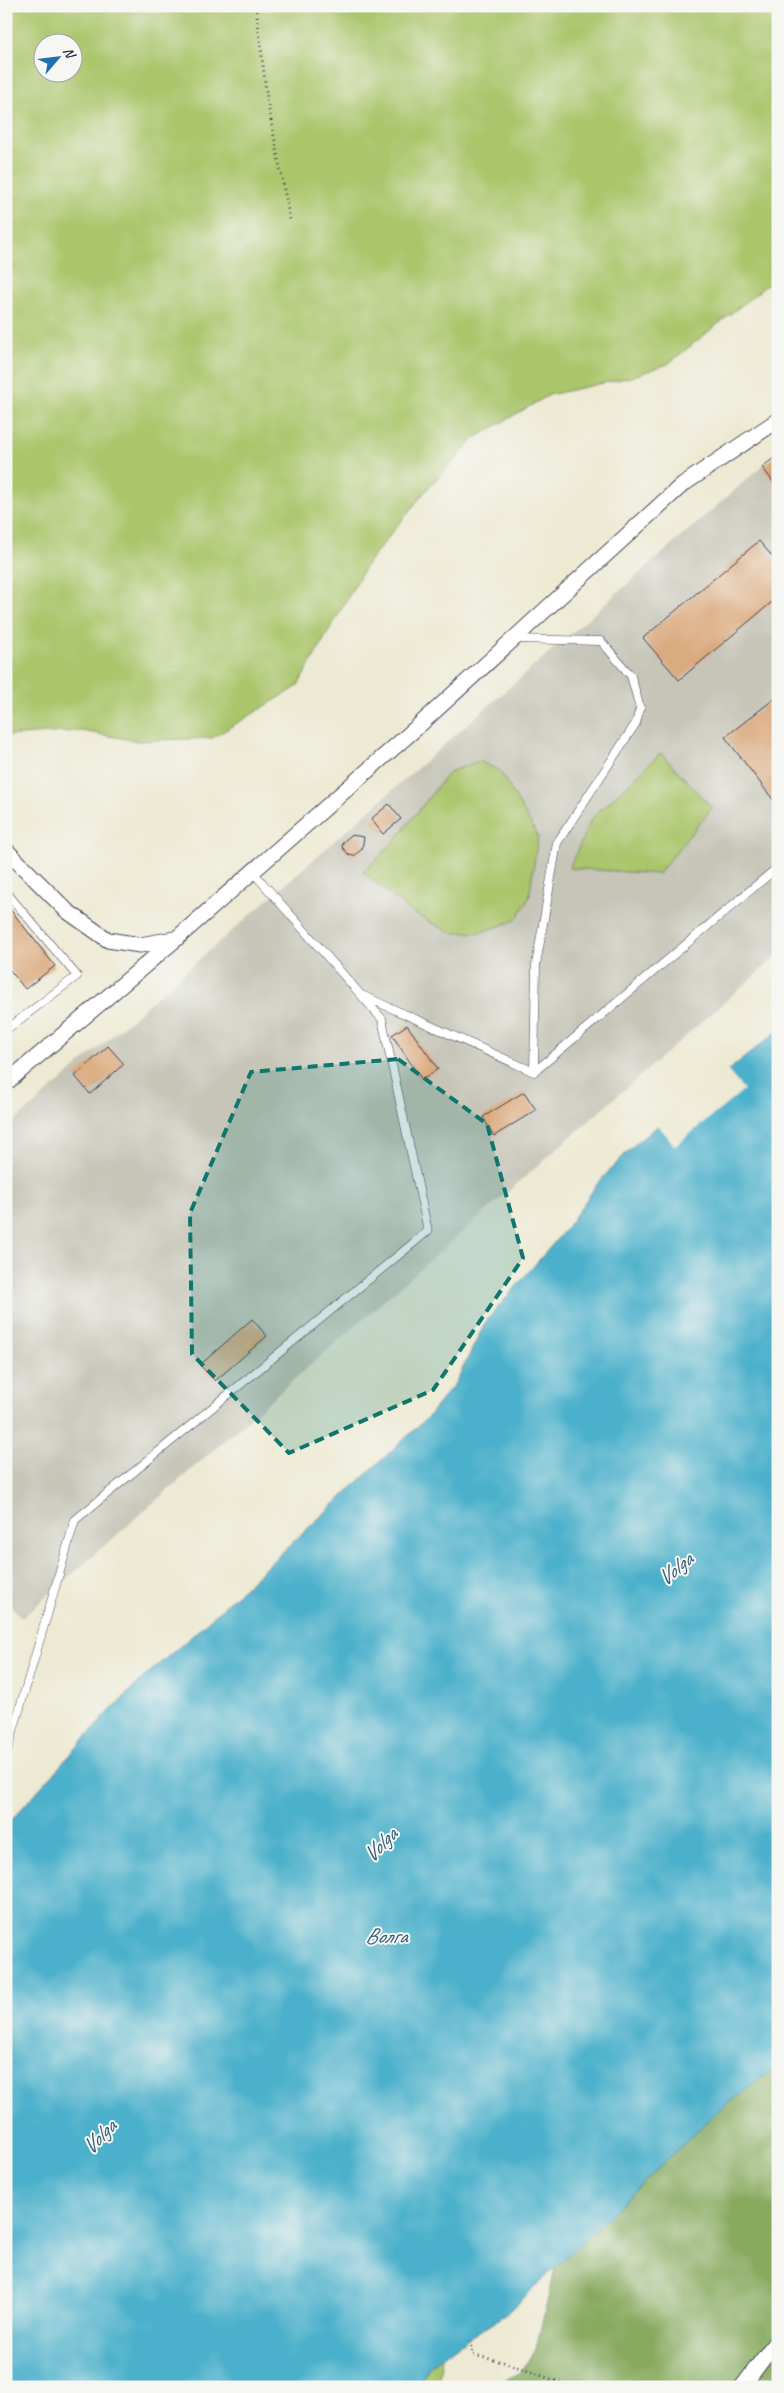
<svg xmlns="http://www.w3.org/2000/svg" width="784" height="2393" viewBox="0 0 784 2393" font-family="Caveat,sans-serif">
	<rect width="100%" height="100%" fill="#f6f6f2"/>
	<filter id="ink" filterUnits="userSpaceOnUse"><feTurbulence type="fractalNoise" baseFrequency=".02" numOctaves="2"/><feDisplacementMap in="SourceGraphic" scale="10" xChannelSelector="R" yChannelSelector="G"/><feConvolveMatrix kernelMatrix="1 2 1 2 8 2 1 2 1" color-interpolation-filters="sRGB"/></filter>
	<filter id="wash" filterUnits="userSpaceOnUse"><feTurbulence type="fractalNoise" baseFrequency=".0096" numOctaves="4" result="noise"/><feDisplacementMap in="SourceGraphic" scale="20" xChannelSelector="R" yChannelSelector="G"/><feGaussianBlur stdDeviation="1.12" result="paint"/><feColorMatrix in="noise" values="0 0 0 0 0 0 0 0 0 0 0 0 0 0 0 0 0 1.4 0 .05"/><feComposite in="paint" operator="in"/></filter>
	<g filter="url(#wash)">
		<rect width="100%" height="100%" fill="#ede9d2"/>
		<path fill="#c6c5b8" d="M778,452V955L22,1618L6,1600V1129Z"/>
		<path fill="#aac56b" stroke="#667453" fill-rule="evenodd" d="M6,6H778V276L668,364L631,377L549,395L475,438L423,494L367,564L297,687L212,738L138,741L81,731L6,736ZM42,42H72V72H42Z
			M661,753L712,808L658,874L569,868L592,818Z
			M479,761L500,771L538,836L529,898L516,920L482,932L451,933L411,912L363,872L392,844L449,772Z
			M442,2356L438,2387H417L429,2367Z"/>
		<path fill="#87aa5f" stroke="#54664d" d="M778,2066V2387H489L520,2373L536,2348L556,2265L717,2112Z"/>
		<path fill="#4cb0cb" stroke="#376983" d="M778,1031V2066L717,2112L509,2312L456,2346L429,2367L417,2387H6V1826L105,1716L142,1679L193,1635L426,1419L456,1382L486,1321L566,1229L598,1183L635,1144Z"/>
		<path fill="#ede9d2" d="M727,1070L744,1090L675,1146L658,1125Z"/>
		<g id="blocks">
			<path fill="#dbab80" d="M778,455V488L762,467Z
				M759,541L778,563V597L679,680L643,638Z
				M778,696V806L725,737Z
				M389,804L401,819L383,834L371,819Z
				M351,835L364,837L362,849L354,856L349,855L342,847L343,842Z
				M6,904L55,966L25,989L6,965Z
				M407,1025L438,1069L422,1080L392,1035Z
				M108,1046L124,1064L90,1094L75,1076Z
				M524,1092L536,1110L494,1136L483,1117Z
				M252,1319L267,1336L215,1381L200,1365Z"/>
		</g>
	</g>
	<g filter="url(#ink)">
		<use href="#blocks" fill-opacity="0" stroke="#404052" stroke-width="1"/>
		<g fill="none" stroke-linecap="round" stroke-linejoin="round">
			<defs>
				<path id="service" d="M515,639L601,641L631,676L640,708L636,723L557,843L536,965L534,1072
					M6,892L77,976L6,1030
					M364,996L534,1072L778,867
					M6,1755L75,1520L428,1231L382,1019L252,871"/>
				<path id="minor" d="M6,850L67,911L108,940L140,945L174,939
					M6,1083L176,939L415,729L682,485L778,420
					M742,2387L778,2339"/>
			</defs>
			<use href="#service" stroke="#404052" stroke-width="9"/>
			<use href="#minor" stroke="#404052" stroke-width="17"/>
			<path stroke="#404052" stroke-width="3" stroke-dasharray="1 4" stroke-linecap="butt" d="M256,6L267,99L290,221
				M471,2341L473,2355L503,2362L573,2387"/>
			<use href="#service" stroke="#fff" stroke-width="8"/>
			<use href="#minor" stroke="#fff" stroke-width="15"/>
		</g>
	</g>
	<path fill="#0f766e" fill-opacity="0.2" stroke="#0f766e" stroke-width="4" stroke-dasharray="10 6" stroke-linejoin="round" d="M398,1059L487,1124L523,1258L433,1390L289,1453L192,1354L190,1213L251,1072Z"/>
	<g text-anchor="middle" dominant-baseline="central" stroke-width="4" stroke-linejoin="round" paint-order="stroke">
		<g font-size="22" font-style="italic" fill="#335b75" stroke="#f6f6f2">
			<text transform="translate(675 1569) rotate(-40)">Volga</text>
			<text transform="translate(380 1845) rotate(-46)">Volga</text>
			<text x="386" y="1936">Волга</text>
			<text transform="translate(99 2137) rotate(-46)">Volga</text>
		</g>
	</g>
	<rect width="784" height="2393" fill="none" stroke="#f6f6f2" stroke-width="25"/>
	<g transform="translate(58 58) rotate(62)"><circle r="24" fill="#f6f6f2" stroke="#a1a1a9"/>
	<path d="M0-4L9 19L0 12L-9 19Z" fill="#1f6fb2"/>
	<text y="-8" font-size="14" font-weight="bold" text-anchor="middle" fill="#22223b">N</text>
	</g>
</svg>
